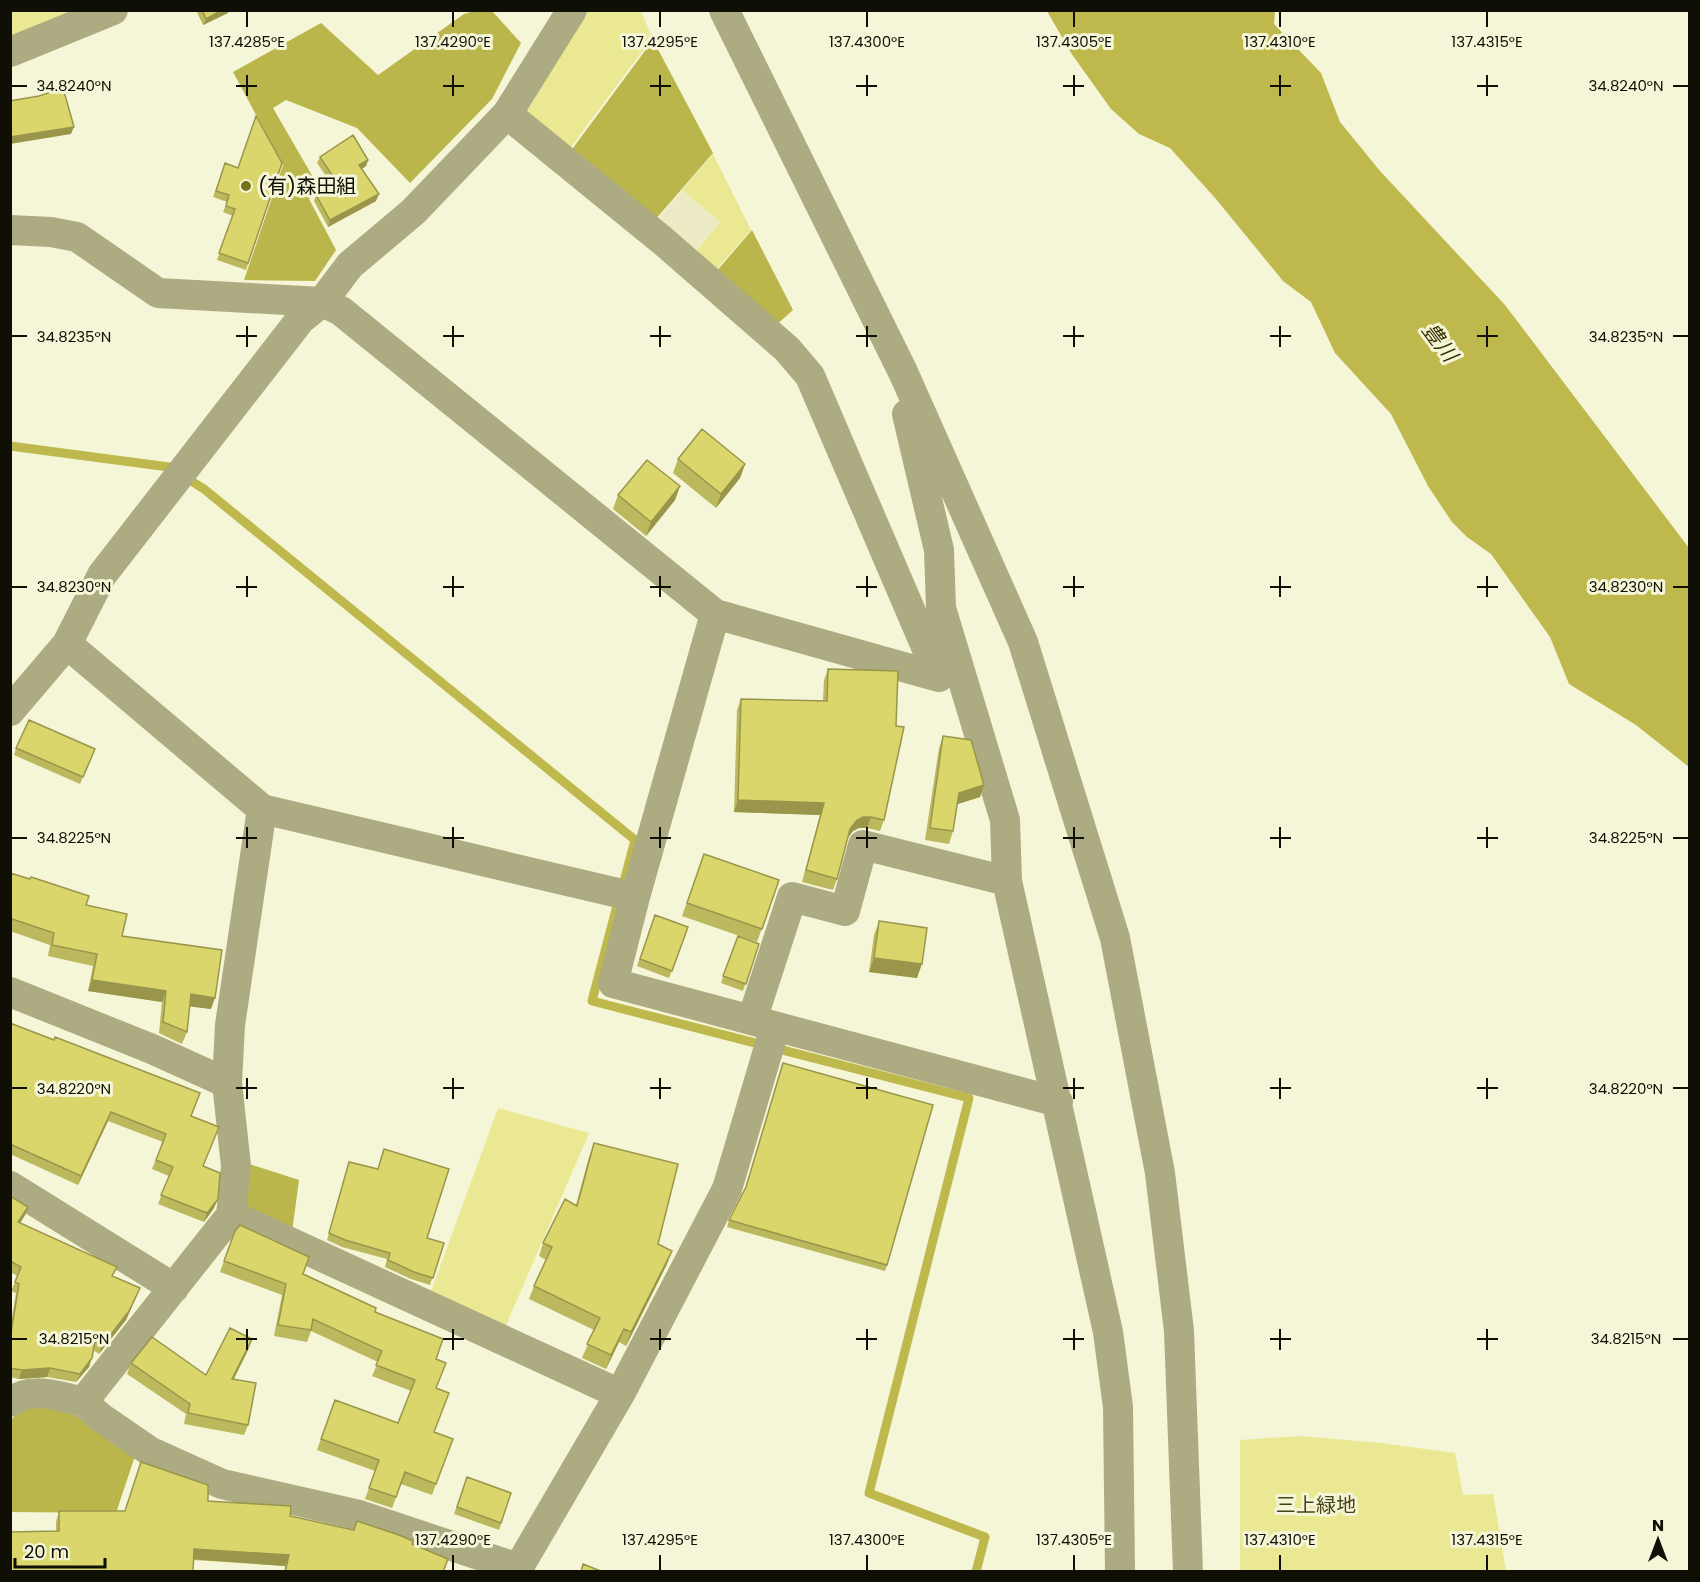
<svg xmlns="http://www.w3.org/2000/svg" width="1700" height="1582" viewBox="0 0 1700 1582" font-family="Poppins,'Noto Sans JP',sans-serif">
	<rect width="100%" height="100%" fill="#f5f5d7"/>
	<path fill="#ecebc6" d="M682,190L720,222L693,254L655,222Z"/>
	<path fill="#ebe894" d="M11,11H70L67,16L11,40Z
		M584,11H641L652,38L568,151L518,113Z
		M713,154L751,230L714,272L694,254L720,222L682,190Z
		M498,1108L589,1133L504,1330L429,1297Z
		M1300,1436L1381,1443L1455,1453L1463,1495L1493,1494L1506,1571H1240V1440Z"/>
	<path fill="#bbb64b" d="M474,11H492L521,43L492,99L410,183L357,128L286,100L273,108L321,191L309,199L336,250L315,281L244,280L283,165L233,72L321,23L378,75L464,14Z
		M653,40L713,153L654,221L570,152Z
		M752,230L793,310L775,326L715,273Z
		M246,1163L299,1180L292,1232L241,1210Z
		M34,1406L70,1412L135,1456L116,1513L11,1512V1420L21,1409Z"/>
	<path fill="#beb84d" d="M1047,11H1275L1274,24L1321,73L1340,122L1380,171L1505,305L1689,548V767L1636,725L1569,684L1550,637L1491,554L1467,537L1452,522L1428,486L1391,414L1335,353L1311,302L1283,281L1216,199L1170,148L1139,134L1111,109L1071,53Z"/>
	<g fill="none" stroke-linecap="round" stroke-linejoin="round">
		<path stroke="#beb84d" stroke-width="9" d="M10,446L169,467L204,489L635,840L622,889
			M618,902L592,1001L969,1098L869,1493L985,1537L976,1572"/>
		<path stroke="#acab81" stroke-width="30" d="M724,10L903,372L1023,642L1115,938L1160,1173L1179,1331L1188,1572
			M10,52L113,10
			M507,114L663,241L787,349L810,376L939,677
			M10,230L51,232L77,237L158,293L322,302L341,311L715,614L939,677
			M907,414L939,550L941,608L1005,820L1007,881L1108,1332L1118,1407L1120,1572
			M715,614L635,897L613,983L1058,1102
			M67,644L262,809L635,897
			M10,711L67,644L102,575L300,320L322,302L350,265L413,212L507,114L572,10
			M10,992L152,1049L227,1083
			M752,1020L792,897L845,911L863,845L1007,881
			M10,1186L174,1288
			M231,1215L620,1394
			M10,1402C31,1386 60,1396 83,1402L231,1215L236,1166L227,1083L230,1025L262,809
			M83,1402L100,1417L151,1452L222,1484L359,1515L518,1568
			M516,1572L620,1394L727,1189L775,1027"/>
	</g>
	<path fill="#bcb85d" d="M196,10H229L228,13L203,25Z
		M320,157L368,160L366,166L362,169L376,201L328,227L314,201L316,195L333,186L317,163Z
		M225,163L238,168L282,163L246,270L217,260L233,216L223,212L227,202L213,197Z
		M678,459L745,464L740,478L716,508L673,473Z
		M680,486L675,500L646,536L613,509L618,495Z
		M828,669L884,820L880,831L867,828H859L853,831L848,838L837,879L833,890L802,882L820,815L734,812L737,710L741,699L823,701L824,680Z
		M943,736L984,785L980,797L957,804L953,831L949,844L925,840L939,748Z
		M16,748L92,755L80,784L14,755Z
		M704,854L779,880L757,942L682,916Z
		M10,873L86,905L211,1009L189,1006L187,1032L182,1044L159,1033L162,1002L88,991L93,966L48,956L50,945L10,931Z
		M655,915L688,927L669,978L637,966Z
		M879,921L917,978L869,972L874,935Z
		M738,936L759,944L743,991L721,983Z
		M10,1023L191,1116L214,1208L204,1222L158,1204L169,1176L152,1169L163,1142L108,1121L78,1185L10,1154Z
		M594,1143L658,1244L667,1264L626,1346L619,1342L606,1369L582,1358L594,1330L529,1299L534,1286L546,1260L539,1256L543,1243L576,1205L589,1157Z
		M349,1162L427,1238L444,1243L430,1285L411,1279L385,1267L387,1259L342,1247L327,1240Z
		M745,1189L887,1265L885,1271L727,1227L729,1220Z
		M10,1196L28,1207L25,1215L20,1223L113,1276L140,1288L126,1320L99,1354L93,1350L89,1367L76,1382L47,1377L19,1379L10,1377V1329L16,1293L11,1291L18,1276L10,1272Z
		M235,1231L303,1274L375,1312L436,1359V1388L434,1433L453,1439L432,1495L401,1484L392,1508L365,1499L375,1471L317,1450L335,1400L398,1423L411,1391L372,1376L378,1362L311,1331L307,1342L274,1336L282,1295L220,1272Z
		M252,1339L248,1350L234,1379L248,1425L244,1435L184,1424L186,1414L127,1374L131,1363L206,1375Z
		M467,1477L511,1493L499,1530L454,1514Z
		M208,1501L290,1516L412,1544L448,1559L443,1572H284L285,1566L193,1560L56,1531V1522L59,1511H124Z"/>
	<path fill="#99964c" d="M222,10H229L228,13L203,25L206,19Z
		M74,127L71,134L10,144V137Z
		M368,160L366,166L357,172L359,165Z
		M379,194L376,201L328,227L330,220Z
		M745,464L740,478L716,508L721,494Z
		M680,486L675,500L646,536L651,522Z
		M984,785L980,797L955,805L959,793Z
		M738,800L824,803L820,815L734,812Z
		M863,817H871L867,828H859L853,831L846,840L850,829L857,820Z
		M874,958L922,964L917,978L869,972Z
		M92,980L166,991L162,1002L88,991Z
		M191,994L215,998L211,1009L186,1006Z
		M111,1112L108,1121L78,1185L81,1176Z
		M218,1199L214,1208L204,1222L207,1213Z
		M28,1207L25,1215L15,1231L18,1222Z
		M672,1251L667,1264L626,1346L631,1332Z
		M140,1288L126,1320L99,1354L102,1346Z
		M624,1329L619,1342L606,1369L611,1355Z
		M252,1339L248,1350L228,1390L232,1379Z
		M92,1358L89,1367L76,1382L80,1374Z
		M50,1368L47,1377L19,1379L22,1370Z
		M194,1549L289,1555L285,1566L190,1559Z"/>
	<path fill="#dbd66c" stroke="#99964c" stroke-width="1.5" d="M202,10H222L206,19Z
		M63,88L74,127L10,137V101L39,96Z
		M256,116L282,163L248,263L219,253L235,209L226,206L229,195L216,191L225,163L238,168Z
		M353,135L368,160L359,165L379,194L330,220L316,195L338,184L320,157Z
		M702,429L745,464L721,494L678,459Z
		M647,460L680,486L651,522L618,495Z
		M828,669L898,671L896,726L904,727L884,820L871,817H863L857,820L850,829L837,879L806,870L824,803L738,800L741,699L827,701Z
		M29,720L95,749L83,777L16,748Z
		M943,736L971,740L984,785L959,793L953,831L930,828Z
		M704,854L779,880L762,929L687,903Z
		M10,873L30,879L31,877L89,896L86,905L127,914L122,936L222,950L215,998L191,994L187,1032L163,1022L166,991L92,980L97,954L52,945L54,933L12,919L10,923Z
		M655,915L688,927L672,971L640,959Z
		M879,921L927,928L922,964L874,958Z
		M738,936L759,944L746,984L723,976Z
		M10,1023L54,1040L55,1037L200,1093L191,1116L219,1127L203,1166L220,1173L218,1199L207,1213L161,1195L173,1167L156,1160L166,1134L111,1112L81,1176L10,1144Z
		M783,1063L933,1105L887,1265L729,1220L746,1187Z
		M594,1143L678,1164L658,1244L672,1251L631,1332L624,1329L611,1355L587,1344L600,1318L534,1286L552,1247L543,1243L565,1199L577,1206Z
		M384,1149L449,1169L427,1238L444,1243L433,1278L414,1272L388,1260L390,1253L345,1240L329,1233L349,1162L378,1169Z
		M10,1196L28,1207L18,1222L117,1267L112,1276L140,1288L129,1311L102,1346L95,1341L92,1358L80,1374L50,1368L22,1370L10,1368V1339L19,1284L15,1282L21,1267L10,1261Z
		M240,1225L309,1257L303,1274L376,1308L375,1312L443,1339L436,1359L446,1363L436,1388L449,1393L434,1432L453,1439L436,1484L405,1472L396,1497L369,1488L379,1460L321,1439L335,1400L398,1423L415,1380L376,1365L382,1351L313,1319L311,1330L278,1325L286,1284L224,1261L235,1231Z
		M230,1328L252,1339L232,1379L256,1383L248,1425L188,1413L190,1404L131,1363L152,1337L206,1375Z
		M141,1462L208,1485V1501L291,1506L290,1516L354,1530L357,1521L399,1535L413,1541L412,1544L448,1559L443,1572H285L289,1555L194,1549L193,1572H10V1532L59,1531V1511H125Z
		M467,1477L511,1493L501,1523L457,1507Z
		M583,1564L603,1572H581Z"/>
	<path fill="none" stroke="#0f0f05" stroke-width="2" d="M247,12V27M453,12V27M660,12V27M867,12V27M1074,12V27M1280,12V27M1487,12V27M247,75V96M453,75V96M660,75V96M867,75V96M1074,75V96M1280,75V96M1487,75V96M12,86H27M236,86H257M443,86H464M650,86H671M856,86H877M1063,86H1084M1270,86H1291M1477,86H1498M1673,86H1688M247,326V347M453,326V347M660,326V347M867,326V347M1074,326V347M1280,326V347M1487,326V347M12,336H27M236,336H257M443,336H464M650,336H671M856,336H877M1063,336H1084M1270,336H1291M1477,336H1498M1673,336H1688M247,576V597M453,576V597M660,576V597M867,576V597M1074,576V597M1280,576V597M1487,576V597M12,587H27M236,587H257M443,587H464M650,587H671M856,587H877M1063,587H1084M1270,587H1291M1477,587H1498M1673,587H1688M247,827V848M453,827V848M660,827V848M867,827V848M1074,827V848M1280,827V848M1487,827V848M12,838H27M236,838H257M443,838H464M650,838H671M856,838H877M1063,838H1084M1270,838H1291M1477,838H1498M1673,838H1688M247,1078V1099M453,1078V1099M660,1078V1099M867,1078V1099M1074,1078V1099M1280,1078V1099M1487,1078V1099M12,1088H27M236,1088H257M443,1088H464M650,1088H671M856,1088H877M1063,1088H1084M1270,1088H1291M1477,1088H1498M1673,1088H1688M247,1329V1350M453,1329V1350M660,1329V1350M867,1329V1350M1074,1329V1350M1280,1329V1350M1487,1329V1350M12,1339H27M236,1339H257M443,1339H464M650,1339H671M856,1339H877M1063,1339H1084M1270,1339H1291M1477,1339H1498M1673,1339H1688M453,1555V1570M660,1555V1570M867,1555V1570M1074,1555V1570M1280,1555V1570M1487,1555V1570"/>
	<circle fill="#777316" stroke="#f5f5d7" stroke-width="2" cx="246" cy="186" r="6"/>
	<g text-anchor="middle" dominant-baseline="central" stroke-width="6" stroke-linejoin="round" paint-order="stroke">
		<g font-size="20" fill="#0f0f05" stroke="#f5f5d7" text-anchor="start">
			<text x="258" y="186">(有)森田組</text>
		</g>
		<g font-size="20" fill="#454317" stroke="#f5f5d7">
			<text x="1316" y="1505">三上緑地</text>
		</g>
		<g font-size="21" font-style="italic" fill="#353304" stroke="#f5f5d7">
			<text transform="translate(1440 342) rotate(53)">豊川</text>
		</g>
	</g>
	<g font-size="15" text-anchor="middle" fill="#0f0f05" stroke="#f5f5d7" stroke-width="6" stroke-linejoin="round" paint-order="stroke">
		<text x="247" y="47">137.4285°E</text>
		<text x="453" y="47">137.4290°E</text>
		<text x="660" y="47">137.4295°E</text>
		<text x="867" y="47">137.4300°E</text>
		<text x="1074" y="47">137.4305°E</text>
		<text x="1280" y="47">137.4310°E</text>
		<text x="1487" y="47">137.4315°E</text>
		<text x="74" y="91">34.8240°N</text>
		<text x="1626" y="91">34.8240°N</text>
		<text x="74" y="342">34.8235°N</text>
		<text x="1626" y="342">34.8235°N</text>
		<text x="74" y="592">34.8230°N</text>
		<text x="1626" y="592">34.8230°N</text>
		<text x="74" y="843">34.8225°N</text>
		<text x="1626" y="843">34.8225°N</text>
		<text x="74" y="1094">34.8220°N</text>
		<text x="1626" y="1094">34.8220°N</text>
		<text x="74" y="1344">34.8215°N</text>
		<text x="1626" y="1344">34.8215°N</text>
		<text x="453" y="1545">137.4290°E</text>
		<text x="660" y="1545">137.4295°E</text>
		<text x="867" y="1545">137.4300°E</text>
		<text x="1074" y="1545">137.4305°E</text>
		<text x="1280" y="1545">137.4310°E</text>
		<text x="1487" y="1545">137.4315°E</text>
	</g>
	<rect width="1700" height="1582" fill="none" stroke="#0f0f05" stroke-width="24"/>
	<g transform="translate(1658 1540)" stroke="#f5f5d7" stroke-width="4.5" paint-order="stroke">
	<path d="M0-4.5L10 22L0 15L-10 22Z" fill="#0f0f05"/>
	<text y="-9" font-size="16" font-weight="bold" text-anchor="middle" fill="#0f0f05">N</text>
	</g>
	<path d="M15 1558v9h90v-9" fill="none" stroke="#0f0f05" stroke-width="3"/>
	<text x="24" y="1558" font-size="18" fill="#0f0f05" stroke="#f5f5d7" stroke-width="4.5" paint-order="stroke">20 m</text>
</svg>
